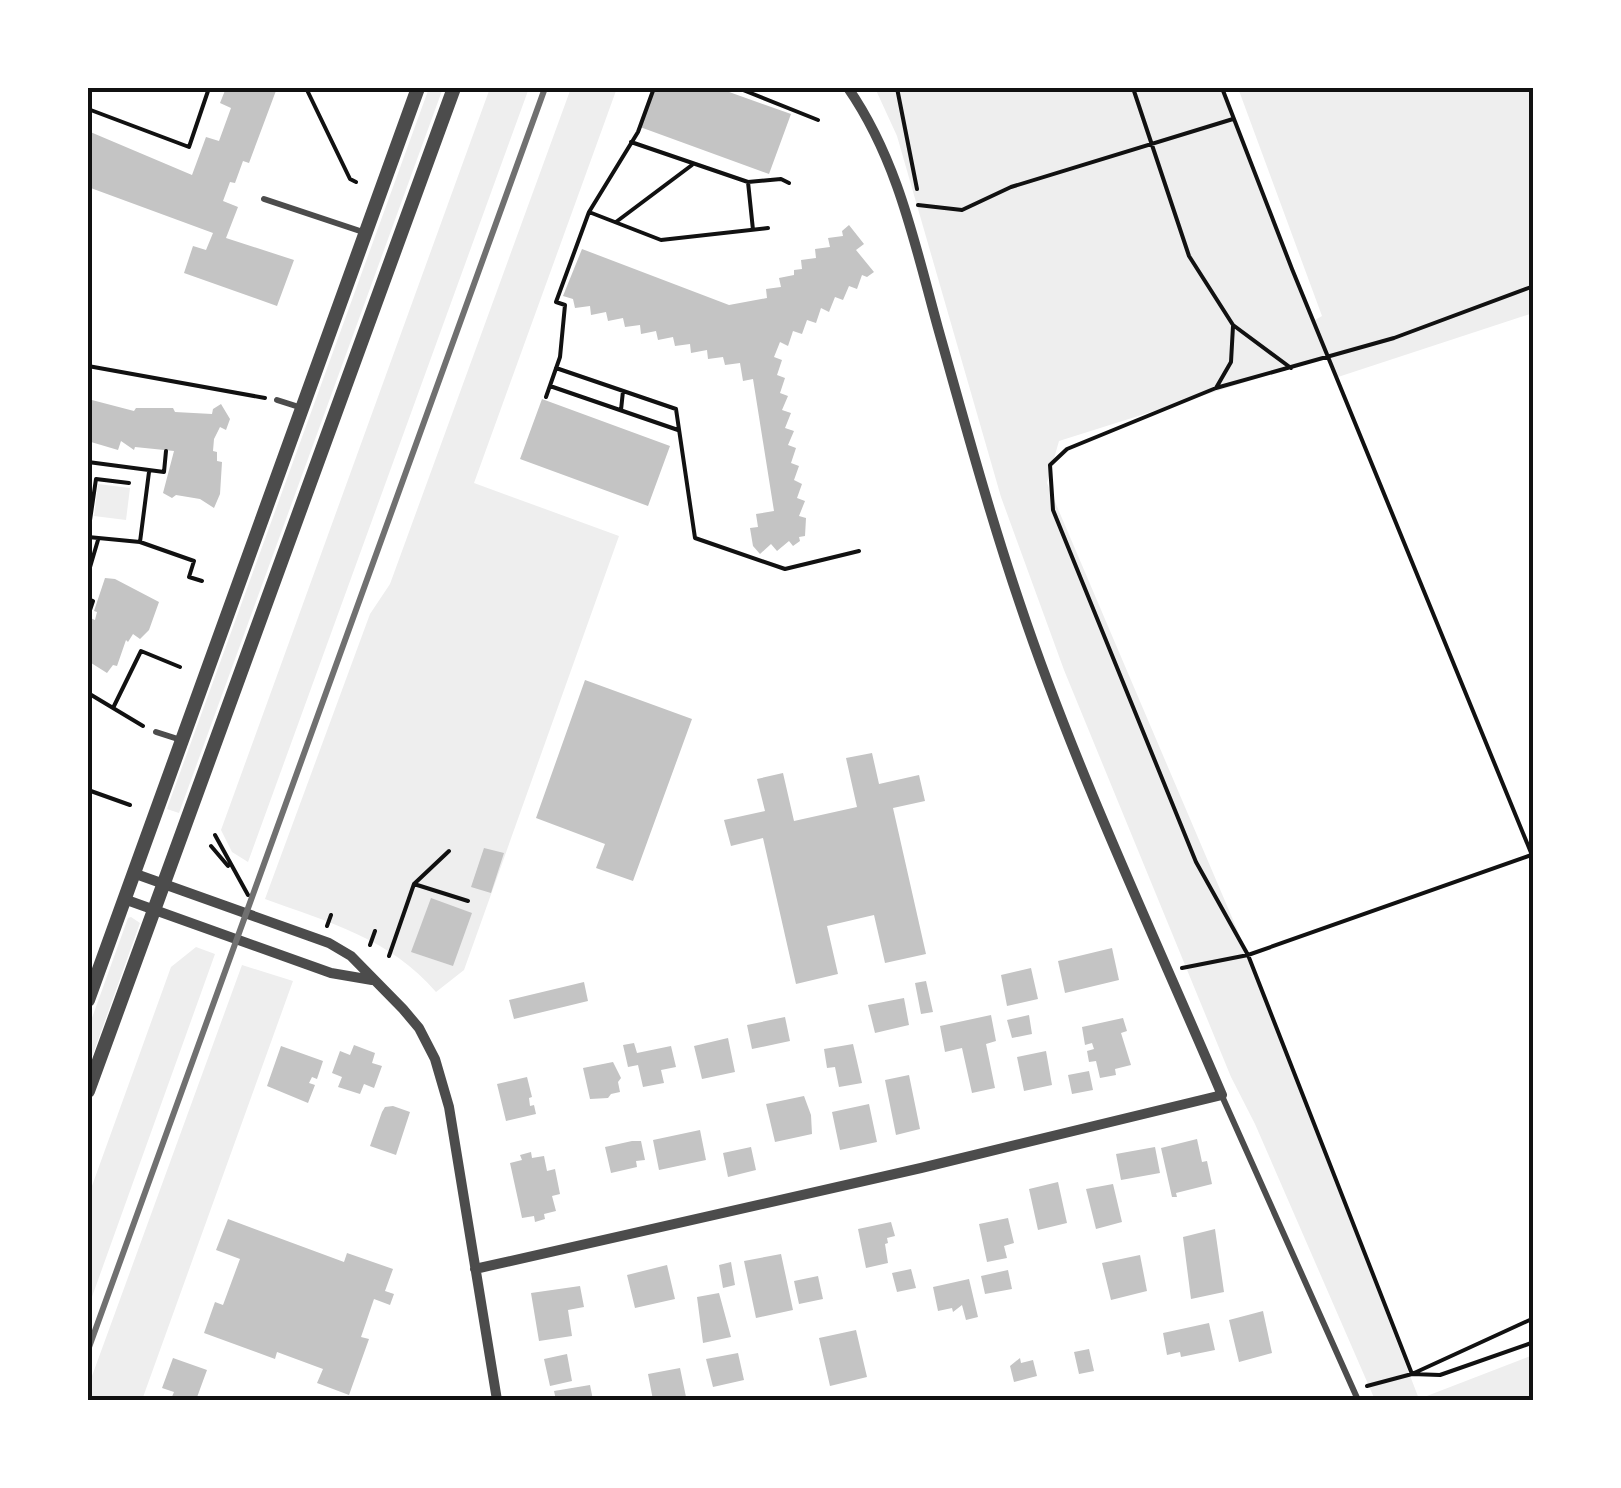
<svg xmlns="http://www.w3.org/2000/svg" width="1621" height="1488" viewBox="0 0 1621 1488" font-family="'Varela Round',sans-serif">
	<rect width="100%" height="100%" fill="#fff"/>
	<path fill="#eee" d="M429,88H443L179,813L167,809L169,803Z
		M490,88H529L248,862L232,852L221,830Z
		M571,88H617L474,483L619,536L464,970L436,992C391,939 328,922 265,899L370,614L390,584Z
		M875,88H1222L1292,269L1315,320L1322,316L1238,88H1533V313L1338,377L1328,356L1059,441L1047,483L1248,955L1419,1399L1533,1355V1400H1375L1255,1124L1231,1077L1064,670L1001,497L897,136Z
		M98,484L130,488L126,520L94,516Z
		M131,917L140,923L88,1068V1029L128,918Z
		M196,947L215,954L88,1308V1197L171,967Z
		M242,965L293,981L142,1400H88V1387Z"/>
	<path fill="#c4c4c4" d="M226,88H277L249,163L243,161L235,183L230,182L223,201L238,207L226,238L294,260L277,306L184,273L193,246L206,250L213,233L88,187V131L192,175L206,137L219,141L231,108L220,103Z
		M654,88H718L791,114L769,174L640,127Z
		M849,225L864,244L856,250L874,272L867,277L862,275L857,289L849,286L843,300L835,297L829,312L821,308L816,323L807,320L802,334L793,331L788,346L780,342L774,357L782,360L777,375L785,378L780,393L788,396L782,410L791,413L785,428L794,431L788,445L796,448L791,463L799,466L794,480L802,484L797,498L805,501L799,516L806,518L805,536L799,537L800,541L793,546L789,541L777,551L771,544L760,554L753,546L750,528L758,527L756,514L774,511L753,379L743,381L740,363L725,365L723,357L708,359L707,350L691,353L690,344L675,346L673,337L658,340L656,331L641,334L640,325L625,327L623,318L608,321L606,312L591,315L590,306L575,308L573,299L563,296L582,249L729,305L767,298L766,289L781,287L779,278L794,275V270L802,269L801,260L816,258L815,249L830,247L828,238L843,236L842,231Z
		M88,399L134,411L136,408H173L175,412L212,414L213,409L221,404L230,419L226,430L220,427L214,439L213,451L217,452V461L222,462L220,494L214,508L200,499L176,495L172,498L163,493L174,451L135,447L134,450L121,441L118,450L91,442L88,446Z
		M542,399L670,446L648,506L520,459Z
		M105,578L115,579L159,602L149,630L140,639L133,634L128,642L126,640L117,666L113,665L107,673L88,661V617L95,620L97,612L94,611Z
		M585,680L692,719L633,881L596,868L605,844L536,818Z
		M872,753L879,784L919,775L925,801L893,808L926,954L885,963L874,915L827,926L838,974L796,984L763,838L731,846L724,820L765,811L757,779L783,773L794,821L857,807L846,758Z
		M484,848L504,853L491,893L471,887Z
		M431,898L472,913L453,966L411,952Z
		M1112,948L1119,980L1065,993L1058,961Z
		M1031,968L1038,999L1007,1006L1001,975Z
		M926,981L933,1012L921,1014L915,983Z
		M584,982L588,1001L514,1019L509,1000Z
		M904,998L909,1025L875,1033L868,1005Z
		M991,1015L996,1041L986,1044L995,1088L972,1093L962,1048L945,1052L940,1026Z
		M1029,1015L1032,1034L1012,1038L1007,1020Z
		M785,1017L790,1041L752,1049L747,1025Z
		M1123,1018L1127,1031L1121,1033L1131,1065L1115,1069L1116,1075L1100,1078L1096,1061L1089,1062L1087,1051L1094,1049L1092,1043L1085,1045L1082,1027Z
		M728,1038L735,1072L702,1079L694,1046Z
		M634,1043L637,1053L671,1046L676,1067L661,1070L664,1083L643,1087L638,1065L628,1067L623,1045Z
		M853,1044L862,1083L839,1087L835,1067L827,1068L824,1049Z
		M354,1045L375,1053L372,1063L382,1066L374,1088L364,1084L360,1094L338,1087L342,1077L332,1073L340,1051L350,1055Z
		M281,1046L323,1061L317,1079L312,1077L309,1083L315,1085L308,1103L267,1086Z
		M1046,1051L1052,1085L1024,1091L1017,1057Z
		M613,1062L621,1078L618,1082L620,1092L611,1094L608,1098L590,1099L583,1068Z
		M1089,1071L1093,1090L1072,1094L1068,1075Z
		M909,1075L920,1129L896,1135L885,1080Z
		M527,1077L532,1097L529,1098L530,1106L534,1105L536,1114L506,1121L497,1084Z
		M804,1096L811,1115L812,1134L775,1142L766,1104Z
		M869,1104L877,1142L840,1150L832,1112Z
		M393,1106L410,1112L396,1155L370,1146L382,1112L385,1107Z
		M700,1130L706,1160L659,1170L653,1140Z
		M1197,1139L1202,1162L1207,1161L1212,1184L1176,1193L1177,1197H1172L1161,1148Z
		M632,1141H641L645,1160L636,1161L637,1167L611,1173L605,1147Z
		M751,1147L756,1170L728,1177L723,1153Z
		M1155,1147L1160,1173L1121,1180L1116,1154Z
		M531,1152L532,1158L544,1156L547,1171L555,1169L560,1194L552,1196L556,1211L544,1214L545,1219L535,1222L534,1216L522,1218L510,1163L522,1160L520,1155Z
		M1058,1182L1067,1223L1038,1230L1029,1189Z
		M1113,1184L1122,1222L1096,1229L1086,1189Z
		M1008,1218L1014,1243L1004,1246L1007,1258L987,1262L979,1224Z
		M228,1219L344,1262L347,1253L393,1269L385,1291L394,1294L390,1305L374,1299L361,1337L369,1339L349,1395L317,1383L323,1369L277,1352L275,1359L204,1333L215,1302L223,1305L240,1259L216,1250Z
		M891,1222L895,1236L887,1238L888,1243L885,1244L888,1263L866,1268L858,1229Z
		M1215,1229L1224,1292L1191,1299L1183,1237Z
		M781,1254L793,1310L756,1318L744,1261Z
		M1140,1255L1147,1291L1111,1300L1102,1263Z
		M731,1262L735,1285L723,1288L719,1265Z
		M667,1265L675,1299L635,1308L627,1275Z
		M911,1269L916,1288L897,1292L892,1273Z
		M1008,1270L1012,1289L985,1294L981,1276Z
		M818,1276L823,1299L799,1304L794,1281Z
		M969,1279L978,1317L966,1320L962,1305L953,1312L952,1308L938,1311L933,1287Z
		M580,1286L584,1307L568,1310L572,1336L539,1341L531,1293Z
		M719,1293L731,1337L703,1343L697,1297Z
		M1263,1311L1272,1353L1239,1362L1229,1320Z
		M1209,1323L1215,1350L1181,1357L1180,1352L1167,1355L1163,1333Z
		M856,1330L867,1377L830,1386L819,1338Z
		M1089,1349L1094,1371L1079,1374L1074,1352Z
		M738,1353L744,1380L713,1387L706,1359Z
		M567,1354L572,1381L550,1386L544,1359Z
		M173,1358L207,1370L196,1400H175L171,1399L174,1392L162,1388Z
		M1020,1358L1021,1363L1033,1360L1037,1376L1014,1382L1010,1366Z
		M680,1368L686,1397L653,1400L648,1374Z
		M590,1385L593,1400H556L554,1391Z"/>
	<g fill="none" stroke-linecap="round" stroke-linejoin="round">
		<path stroke="#111" stroke-width="4" d="M306,88L350,179L356,182
			M738,88L818,120
			M897,88L917,189
			M1133,88L1189,256L1233,325L1291,368
			M1222,88L1292,269L1534,860
			M88,109L189,147L209,88
			M631,142L748,182L781,179L789,183
			M748,182L753,230
			M918,205L962,210L1011,187L1233,119
			M589,212L661,240L768,228
			M616,222L692,165
			M1534,286L1394,338L1216,388L1067,449L1050,465L1053,510L1196,862L1248,955L1412,1374L1440,1375L1534,1342
			M88,366L265,398
			M556,368L676,409L695,538L785,569L859,551
			M550,386L678,430
			M1216,388L1231,362L1233,326
			M546,397L560,357L565,305L556,302L589,212L638,132L654,88
			M621,410L623,391
			M88,462L164,472L166,451
			M88,534L96,479L129,483
			M88,537L140,542L194,561L189,577L202,581
			M140,542L149,472
			M88,574L98,540
			M88,599L93,601L88,616
			M88,693L143,726
			M114,706L141,651L180,667
			M88,790L130,805
			M215,835L248,895
			M211,846L228,866
			M414,884L468,901
			M327,926L331,915
			M370,945L375,931
			M389,956L414,884L449,851
			M1182,968L1248,955L1534,854
			M1367,1386L1412,1374L1534,1318"/>
		<path stroke="#4c4c4c" stroke-width="6" d="M264,199L363,232
			M277,400L299,407
			M156,732L181,740
			M1222,1096L1358,1400"/>
		<path stroke="#4c4c4c" stroke-width="10" d="M133,873L329,943L351,956L403,1009L419,1028L435,1059L449,1107L497,1400
			M124,899L331,973L372,980
			M475,1269L921,1168L1222,1095C1153,933 1076,771 1020,604C989,513 964,420 938,328C915,245 898,160 848,88"/>
		<path stroke="#4c4c4c" stroke-width="14" d="M88,1000L418,88
			M88,1091L454,88"/>
		<path stroke="#707070" stroke-width="6" d="M88,1350L545,88"/>
	</g>
	<rect width="1621" height="1488" fill="none" stroke="#ffffff" stroke-width="180"/>
	<rect x="90" y="90" width="1441" height="1308" fill="none" stroke="#111" stroke-width="4"/>
</svg>
